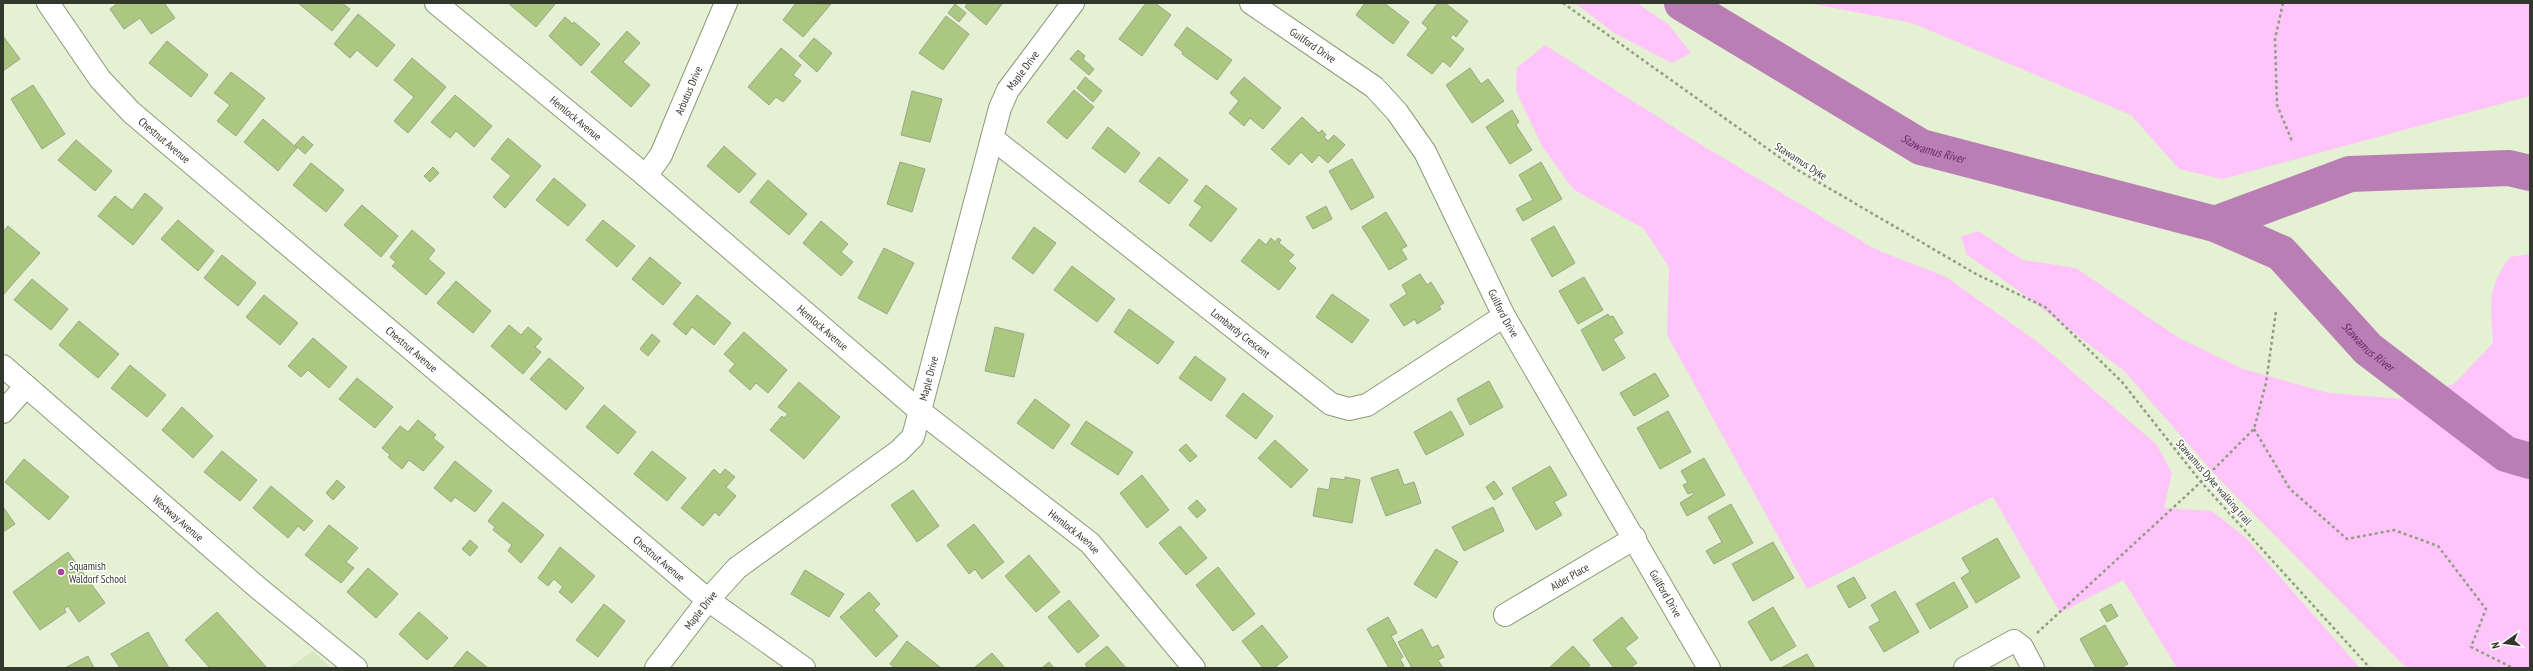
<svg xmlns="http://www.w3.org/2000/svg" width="2533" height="671" viewBox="0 0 2533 671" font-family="'PT Sans Narrow',sans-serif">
	<rect width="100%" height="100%" fill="#e4f1d3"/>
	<path fill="#d8e7c3" d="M313,651L331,668H289Z"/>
	<path fill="#ffc5fa" d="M1575,3H1637L1669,25L1691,53L1672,63L1614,33Z
		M1808,3H2530V96L2222,179L2179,169L2131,115L1912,23Z
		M1545,45L1700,144L1875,249L1946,277L2038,342L2157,445L2172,473L2164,508L2212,511L2245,537L2360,668H2177L2123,580L2060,613L1993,497L1807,589L1667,335L1669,267L1643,228L1574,190L1543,148L1516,91L1517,68Z
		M1978,231L2023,260L2076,268L2179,338L2243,369L2329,393L2403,399L2454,384L2493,343C2491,306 2486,289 2510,257L2530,254V668H2406L2220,480L2124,371L2011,285L1967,255L1961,237Z"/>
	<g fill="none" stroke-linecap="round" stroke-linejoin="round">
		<g stroke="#b97fb5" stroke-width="36">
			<path id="s1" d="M1682,3L1921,147L2215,224L2281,253L2368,349L2506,454L2530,461"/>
			<path d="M2215,224L2350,174L2509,168L2530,173"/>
		</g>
	</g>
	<path fill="#acc880" stroke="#9aa589" d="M118,3H164L175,18L151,34L140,18L124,29L110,9Z
		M298,3H342L350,9L332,31Z
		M508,3H556L536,27Z
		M796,3L831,4L803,37L783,20Z
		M968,3H1003L986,25L965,7Z
		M1146,3H1155L1171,15L1142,56L1119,39Z
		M1365,3H1384L1409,22L1393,44L1356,15Z
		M1438,3H1445L1468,21L1456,37L1453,34L1450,38L1464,49L1450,67L1443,61L1432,74L1407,55L1428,28L1422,23Z
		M955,4L966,13L959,22L948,13Z
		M358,14L395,45L377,67L357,50L350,58L334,44Z
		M946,16L969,34L943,70L919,53Z
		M565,17L573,24L574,22L600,44L581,66L549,36Z
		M1187,27L1232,60L1217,80L1182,54L1183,52L1174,45Z
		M627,31L640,43L623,62L650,85L631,107L591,72Z
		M3,36L20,59L3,71Z
		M814,38L832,53L817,72L799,56Z
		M167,41L208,75L191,97L149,63Z
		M781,48L801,65L793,75L801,81L783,102L776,97L769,105L748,87Z
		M1078,50L1085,56L1083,59L1094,69L1089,75L1070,59Z
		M412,58L446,87L408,133L394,121L414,97L394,80Z
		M1470,68L1481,84L1488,79L1504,101L1472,123L1446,85Z
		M231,72L265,98L236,136L217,121L230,105L214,93Z
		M1085,77L1102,91L1093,102L1077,88Z
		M1244,77L1281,108L1263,129L1250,118L1244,126L1229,113L1239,101L1230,93Z
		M33,85L65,134L42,149L11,99Z
		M1074,90L1094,107L1067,139L1047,122Z
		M912,91L942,99L930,142L901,135Z
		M455,95L492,126L474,147L456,131L450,138L431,122Z
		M1512,110L1519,122L1516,125L1532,150L1510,164L1486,127Z
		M1302,117L1319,133L1322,130L1326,135L1324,137L1328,141L1334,135L1345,145L1328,163L1319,155L1312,163L1301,152L1289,165L1271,149Z
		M263,119L297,148L278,171L244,142Z
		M1108,127L1140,153L1125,173L1092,148Z
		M303,136L313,145L305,154L295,145Z
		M508,138L541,166L505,208L493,197L511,176L491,159Z
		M76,140L112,171L95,191L58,160Z
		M724,146L756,174L739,193L707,166Z
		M1159,157L1188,180L1169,204L1139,181Z
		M1352,159L1374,197L1351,210L1329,171Z
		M900,162L925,169L912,212L887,204Z
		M1541,162L1562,199L1523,221L1516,209L1533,200L1519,175Z
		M311,163L344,190L326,212L293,185Z
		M433,167L439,173L430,182L424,176Z
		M554,178L586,205L568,226L536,200Z
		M768,180L807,214L789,235L750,202Z
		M1206,185L1237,209L1211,242L1189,225L1202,207L1194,201Z
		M145,193L163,208L133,245L98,216L115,196L132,210Z
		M362,205L398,236L381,257L344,225Z
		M1326,206L1332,219L1313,229L1306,217Z
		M1386,212L1407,246L1401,249L1407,259L1389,270L1362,227Z
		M178,220L214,251L198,271L161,239Z
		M603,220L635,246L617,267L586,240Z
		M821,221L848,244L841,252L853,262L841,276L803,243Z
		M8,226L40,253L3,295V232Z
		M1554,226L1575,263L1552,277L1531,239Z
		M1034,227L1056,243L1033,274L1012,258Z
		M412,230L435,250L428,259L445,273L426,295L392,266L396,262L390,257Z
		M1271,238L1275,242L1278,238L1281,240L1279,243L1294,255L1288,261L1296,268L1279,290L1241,261L1259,239L1266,245Z
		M884,248L914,263L887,314L858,298Z
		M222,255L256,283L238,306L204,278Z
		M650,257L681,283L663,305L632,279Z
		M1072,266L1115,299L1097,322L1054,290Z
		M1420,274L1427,285L1431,282L1444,303L1439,306L1441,309L1417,324L1415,319L1404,326L1390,305L1407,294L1402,285Z
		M1584,277L1603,310L1578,324L1559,291Z
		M32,279L68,309L51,330L14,300Z
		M456,281L491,311L473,333L437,303Z
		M1332,294L1369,320L1352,343L1316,317Z
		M264,295L298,323L280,345L246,317Z
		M697,295L731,323L714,345L692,327L686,335L673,324Z
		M1129,309L1174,342L1158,364L1114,332Z
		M1608,314L1610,317L1613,316L1623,333L1613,339L1625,358L1603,371L1581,330Z
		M79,321L119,354L98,378L59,345Z
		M509,325L521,335L528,327L542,339L535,347L541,352L523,374L491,346Z
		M995,327L1024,334L1014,377L985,371Z
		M744,332L787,370L768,393L756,383L750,390L729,371L735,364L724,354Z
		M652,334L660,341L648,356L640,349Z
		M313,338L347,367L329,388L308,370L301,377L288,366Z
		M1195,356L1226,379L1211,401L1179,378Z
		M549,358L584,388L566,410L530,379Z
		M130,365L166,395L147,417L111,388Z
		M1655,373L1669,396L1634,416L1620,393Z
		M357,378L393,407L375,428L339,399Z
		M1489,381L1503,407L1470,425L1457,399Z
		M799,382L840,417L804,459L770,430L782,416L784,418L788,414L778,407Z
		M1243,393L1273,416L1256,439L1226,416Z
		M1035,399L1070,425L1053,449L1017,423Z
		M604,405L636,432L618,454L586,427Z
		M182,407L213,436L193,458L162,430Z
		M1451,411L1464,435L1426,455L1414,432Z
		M1668,411L1691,452L1660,469L1637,428Z
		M418,420L436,435L433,438L444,447L423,471L409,460L402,469L388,457L390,455L382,448L400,426L408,432Z
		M1086,421L1133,452L1118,475L1071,444Z
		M1275,440L1308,470L1291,488L1258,458Z
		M1186,444L1197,456L1190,462L1179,450Z
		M222,451L257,480L240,501L204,472Z
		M652,451L686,478L667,501L634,474Z
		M1704,458L1725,495L1687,516L1680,503L1694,494L1693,492L1688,494L1683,485L1688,483L1681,471Z
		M24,459L69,497L49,520L5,482Z
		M455,461L492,491L475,512L455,497L451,502L434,488Z
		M1550,466L1567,495L1554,502L1562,515L1536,530L1512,488Z
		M714,469L720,475L725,469L735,477L726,487L736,496L719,516L715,512L703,526L681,508Z
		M1398,469L1404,485L1414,482L1421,503L1386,516L1371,478Z
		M1142,475L1169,510L1147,528L1120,493Z
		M1345,477L1360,480L1352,523L1313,516L1318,488L1329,490L1331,478L1345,480Z
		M337,480L345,487L333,500L326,493Z
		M1494,481L1503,494L1494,500L1486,487Z
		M271,486L313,521L304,531L298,526L288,538L253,508Z
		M913,490L939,526L917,542L891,505Z
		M1197,500L1206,510L1197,518L1188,508Z
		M503,502L544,535L521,563L508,551L512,545L493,530L495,527L488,521Z
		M1731,504L1753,543L1714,564L1706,551L1722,542L1708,517Z
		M3,507L15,524L3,532Z
		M1493,507L1504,531L1464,551L1452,527Z
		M974,524L1004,562L982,579L975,569L969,574L947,545Z
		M329,525L358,548L346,562L354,568L341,583L305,555Z
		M1180,526L1207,558L1186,575L1159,543Z
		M1997,538L2020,577L1976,603L1961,578L1970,572L1962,558Z
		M470,540L478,547L470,556L462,549Z
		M1773,542L1794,578L1753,601L1732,564Z
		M560,547L595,576L572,603L559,592L563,587L554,579L548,586L538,578Z
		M1436,549L1458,562L1436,598L1414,584Z
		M68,552L105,603L79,622L68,606L64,609L66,612L40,630L13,592Z
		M1029,555L1060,592L1036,612L1005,576Z
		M1218,567L1255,614L1233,631L1196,585Z
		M368,568L398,594L376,618L347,592Z
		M805,570L844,594L829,617L791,594Z
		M1854,577L1866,598L1849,608L1837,586Z
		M1954,582L1968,607L1930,629L1916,604Z
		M1895,591L1919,632L1884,652L1869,627L1880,621L1871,605Z
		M869,592L880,604L874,610L898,636L876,657L840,617Z
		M1069,600L1099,636L1078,653L1048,617Z
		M604,604L625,621L598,657L576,640Z
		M2111,604L2118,616L2107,622L2100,610Z
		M1773,607L1796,646L1771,661L1748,622Z
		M217,612L267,668H210L185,640Z
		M419,612L448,638L427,660L399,634Z
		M1388,617L1397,633L1391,636L1403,657L1400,659L1404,666L1401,668H1389L1367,629Z
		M1622,617L1638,638L1625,648L1637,663L1630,668H1614L1593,640Z
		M1262,625L1288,657L1274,668H1263L1242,641Z
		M2105,625L2128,664L2120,668H2096L2080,639Z
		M1422,629L1432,648L1438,645L1444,657L1438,660L1443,668H1412L1398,642Z
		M148,632L169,668H120L111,654Z
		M907,641L941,668H895L890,664Z
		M1107,646L1126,668H1088L1085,664Z
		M1573,646L1590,665L1587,668H1549Z
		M467,651L488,668H453Z
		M992,653L1005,668H974Z
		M1807,654L1815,668H1781Z
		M88,656L94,668H65Z
		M1049,662L1054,668H1042Z"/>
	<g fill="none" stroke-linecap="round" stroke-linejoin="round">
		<defs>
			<g id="minor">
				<path id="s2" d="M48,3L100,79L131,112L708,600L804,668"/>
				<path id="s3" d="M436,3L646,176L921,412L1090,543L1194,668"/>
				<path id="s4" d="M1251,3L1374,87L1397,112L1425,152L1504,316L1709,668"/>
				<path id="s5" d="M992,138L1331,404L1349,409L1367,405L1504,316"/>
				<path id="s6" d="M646,176L661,155L726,3"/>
				<path id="s7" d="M3,366L257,587L356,668"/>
				<path d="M3,412L26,386"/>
				<path id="s8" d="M1505,615L1635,538"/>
				<path id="s9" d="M656,668L708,600L737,568L899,451L913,437L1000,108L1008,90L1073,3"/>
				<path d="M1965,668L2014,641L2022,647L2033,668"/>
			</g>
		</defs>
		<use href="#minor" stroke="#8d987c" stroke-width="24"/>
		<path stroke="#929b85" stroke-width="2.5" stroke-dasharray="3 3" stroke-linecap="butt" d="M1563,3L1796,169L1976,274L2045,307L2122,382L2201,482L2370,668
			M2283,3L2275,39L2277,105L2292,141
			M2254,429L2290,489L2347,539L2394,530L2438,546L2486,609L2471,647L2513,668
			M2037,633L2201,482L2254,429L2266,383L2276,311"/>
		<use href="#minor" stroke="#fff" stroke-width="22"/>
	</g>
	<circle fill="#a942a6" stroke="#fff" stroke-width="1.5" cx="61" cy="572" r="4"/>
	<g text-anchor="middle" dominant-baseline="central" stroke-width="3" stroke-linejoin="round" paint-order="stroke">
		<g font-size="11" fill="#33382c" stroke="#fff">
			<text stroke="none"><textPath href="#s4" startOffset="75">Guilford Drive</textPath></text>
			<text stroke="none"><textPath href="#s9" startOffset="733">Maple Drive</textPath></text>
			<text stroke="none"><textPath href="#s6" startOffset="96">Arbutus Drive</textPath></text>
			<text stroke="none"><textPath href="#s3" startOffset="181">Hemlock Avenue</textPath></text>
			<text stroke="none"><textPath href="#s2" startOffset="181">Chestnut Avenue</textPath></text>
			<text transform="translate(1801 161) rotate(33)">Stawamus Dyke</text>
			<text stroke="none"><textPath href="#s4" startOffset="411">Guilford Drive</textPath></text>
			<text stroke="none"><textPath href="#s3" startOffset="505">Hemlock Avenue</textPath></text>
			<text stroke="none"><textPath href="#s5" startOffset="316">Lombardy Crescent</textPath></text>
			<text stroke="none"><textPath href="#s2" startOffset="505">Chestnut Avenue</textPath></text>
			<text stroke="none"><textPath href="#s9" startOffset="409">Maple Drive</textPath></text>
			<text transform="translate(2214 482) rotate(49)">Stawamus Dyke walking trail</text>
			<text stroke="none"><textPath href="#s7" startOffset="232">Westway Avenue</textPath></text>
			<text stroke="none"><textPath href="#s3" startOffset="829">Hemlock Avenue</textPath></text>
			<text stroke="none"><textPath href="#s2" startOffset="829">Chestnut Avenue</textPath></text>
			<text stroke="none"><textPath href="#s8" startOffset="75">Alder Place</textPath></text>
			<text stroke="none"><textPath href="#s4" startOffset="735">Guilford Drive</textPath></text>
			<text stroke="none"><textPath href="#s9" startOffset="73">Maple Drive</textPath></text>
		</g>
		<g font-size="11" fill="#33382c" stroke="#fff" text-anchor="start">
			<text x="69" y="566">Squamish<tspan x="69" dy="13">Waldorf School</tspan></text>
		</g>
		<g font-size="12" font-style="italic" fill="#6a2568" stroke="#fff">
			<text stroke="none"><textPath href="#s1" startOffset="291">Stawamus River</textPath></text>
			<text stroke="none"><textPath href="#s1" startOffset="783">Stawamus River</textPath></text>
		</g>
	</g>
	<rect width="2533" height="671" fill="none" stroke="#33382c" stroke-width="8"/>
	<g transform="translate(2505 643) rotate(256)" stroke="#ffffff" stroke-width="3" paint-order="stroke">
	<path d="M0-3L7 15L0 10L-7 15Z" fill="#33382c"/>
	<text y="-6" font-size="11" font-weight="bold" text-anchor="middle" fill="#33382c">N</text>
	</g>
</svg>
